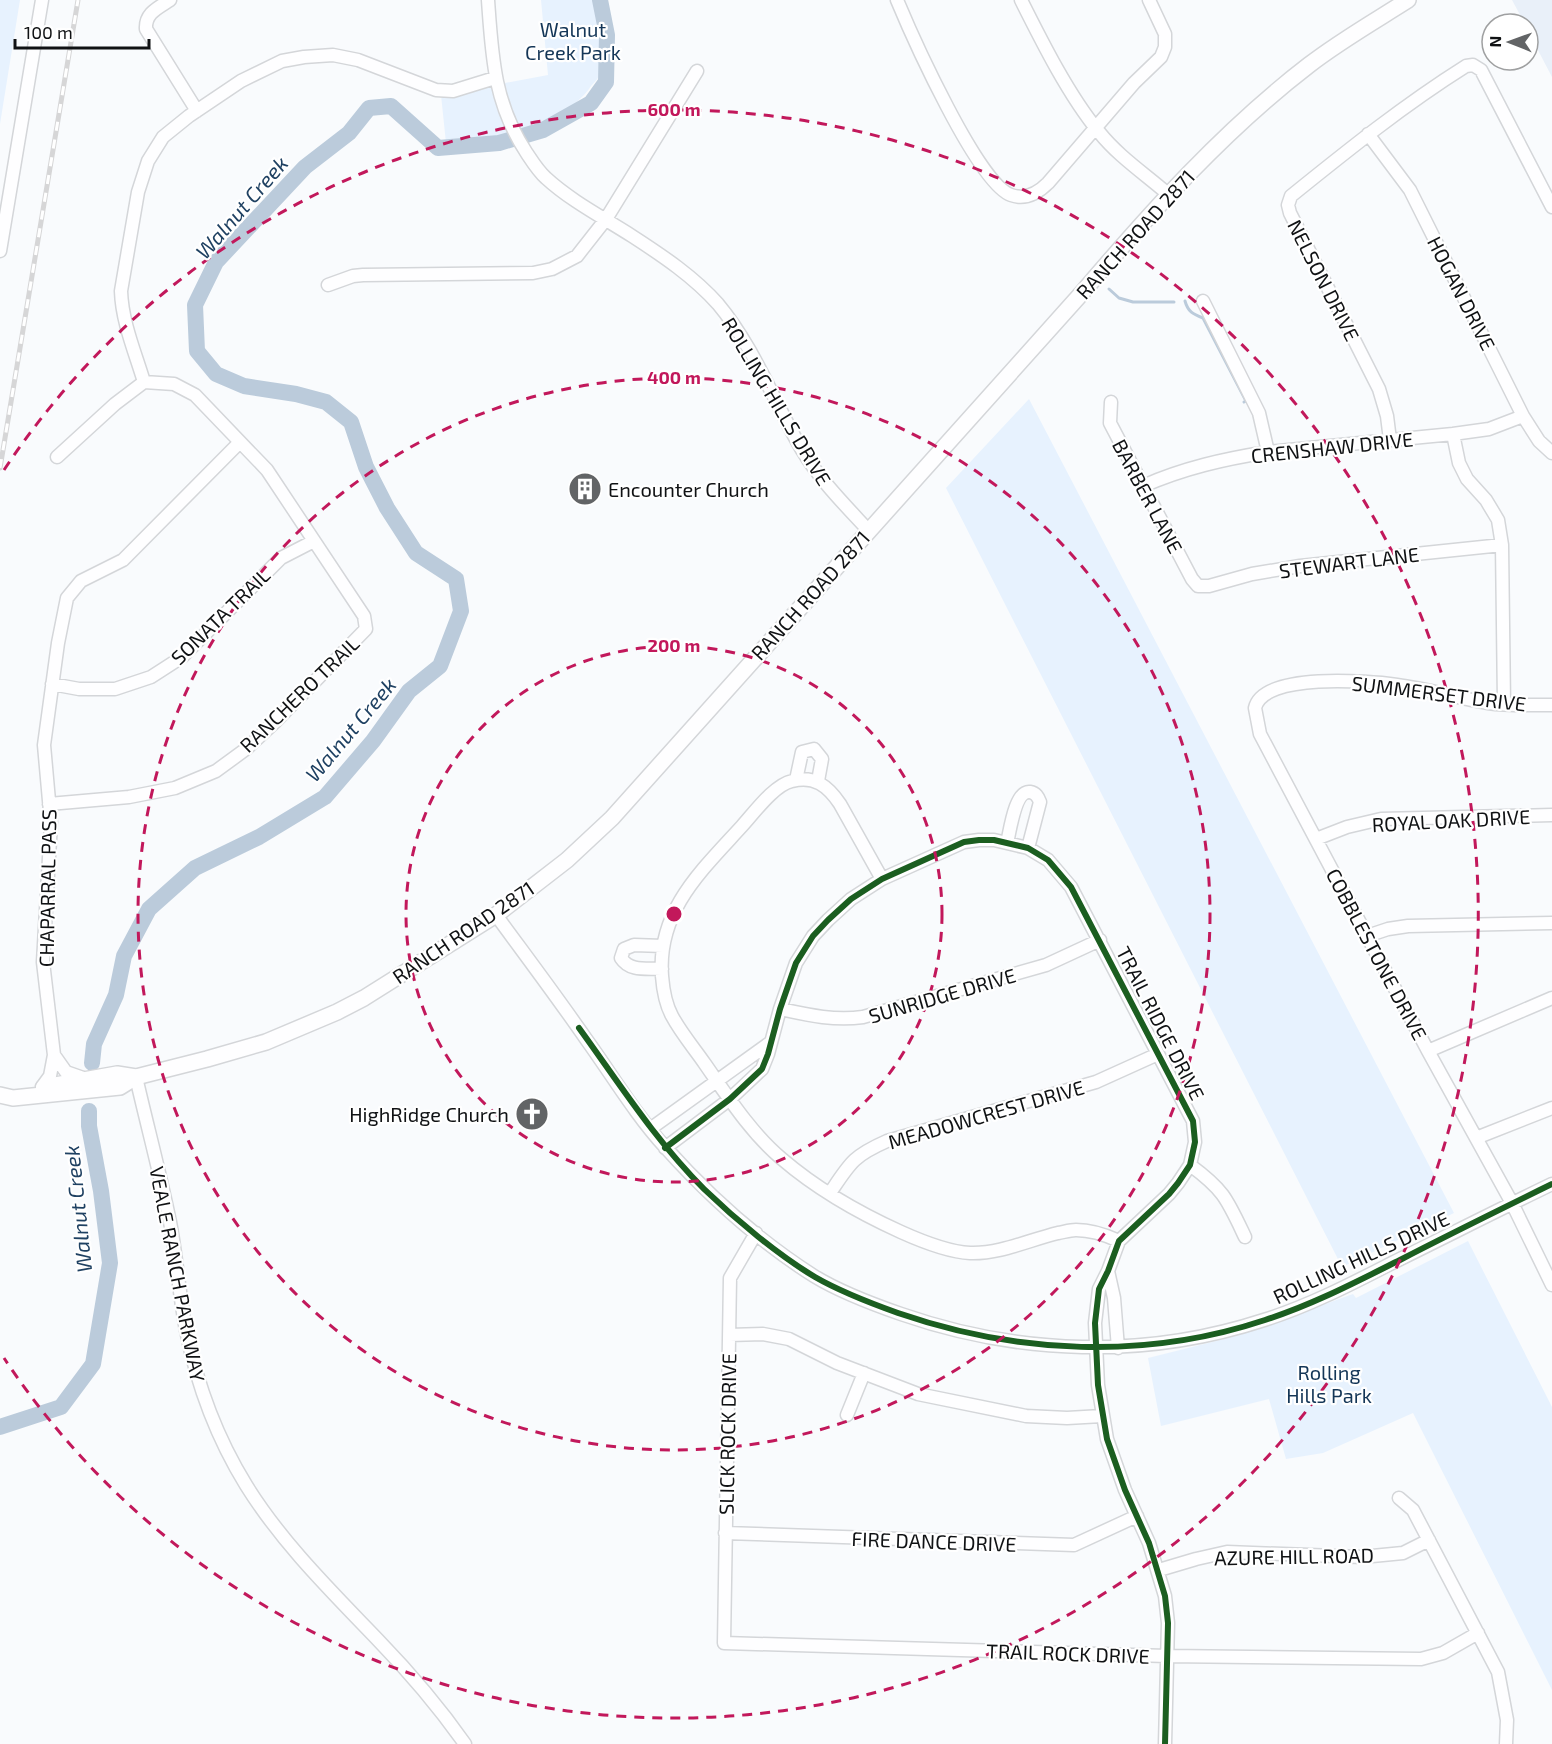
<svg xmlns="http://www.w3.org/2000/svg" width="1552" height="1744" viewBox="0 0 1552 1744" font-family="'Exo 2',sans-serif">
	<rect width="100%" height="100%" fill="#f9fbfd"/>
	<path fill="#e9f0f9" d="M1512,0H1552V77L1528,31V24H1525Z"/>
	<path fill="#e7f2fe" d="M0,0H20L0,124Z
		M541,0H595C600,20 606,58 598,78C596,81 591,85 589,89C558,129 494,139 446,143L441,95L548,75Z
		M1029,399L1454,1213L1342,1267L946,488Z
		M1468,1241L1552,1407V1690L1413,1413L1323,1453L1286,1459L1269,1399L1161,1426L1148,1358L1240,1335L1353,1294L1356,1298Z"/>
	<g fill="none" stroke-linecap="round" stroke-linejoin="round">
		<path stroke="#bbcbdb" stroke-width="3" d="M1109,289L1119,298L1133,302H1174
			M1185,301C1188,312 1193,314 1203,318L1246,401L1244,402"/>
		<path stroke="#bbcbdb" stroke-width="16" d="M92,1063L94,1044L116,995L124,956L149,909L195,868L259,837L325,797L373,741L409,691L440,666L461,611L456,579L416,553L387,508L366,467L351,422L326,402L296,394L244,386L216,374L197,351L195,305L216,262L305,167L349,133L369,108L391,106L438,148L499,143L543,130L591,103L606,82L607,35L600,0
			M0,1427L61,1407L93,1364L110,1263L101,1191L89,1126V1111"/>
		<defs>
			<path id="minor" d="M170,0C158,8 145,13 146,29L197,111
				M488,0C492,57 494,103 526,152C532,161 538,171 546,178C571,201 604,218 632,236C663,256 694,277 718,304C754,347 774,402 802,450C820,480 845,505 868,530
				M897,0C912,36 978,184 1011,195C1025,200 1038,193 1048,183L1134,83L1161,57L1165,47V34L1149,0
				M1021,0C1042,42 1069,96 1099,132C1118,156 1145,174 1168,194
				M1368,134L1410,190L1523,416L1539,441L1552,453
				M0,251L42,0
				M328,285L353,276L363,275L533,273L552,269L577,256L606,219L697,71
				M1203,301L1259,413L1268,452
				M144,382C135,352 122,322 121,291L138,192L148,161L163,137L189,116L241,81L282,61L304,57L333,55L358,60L436,90L453,91L495,78
				M1111,402L1110,423L1192,579L1198,586H1209L1252,574L1300,566L1502,545
				M1453,434L1459,463L1467,479L1486,500L1498,520L1502,545L1504,704
				M1390,440L1387,416L1379,389L1290,213L1288,205L1291,196C1348,150 1404,105 1466,66L1473,65L1481,70L1552,207
				M1143,486C1184,468 1224,459 1268,452L1453,434L1489,429L1523,416
				M52,684L79,689H115L151,677L182,657L281,558L314,541
				M1552,705C1531,705 1509,706 1488,703C1457,698 1428,689 1397,685C1369,681 1263,672 1255,708L1260,734L1428,1051L1512,1203L1552,1285
				M796,780L802,752L814,749L822,759L818,781
				M49,804L129,797L175,788L216,771L246,749L275,722L366,629L364,616L267,470L195,395L174,384L144,382L115,404L57,457
				M1316,839L1347,827L1381,819L1552,815
				M1007,843C1010,831 1015,790 1030,792C1036,793 1038,797 1040,802L1028,848
				M882,879L840,804C828,786 814,775 792,781C774,785 754,813 742,826C701,871 657,911 662,976C663,989 666,1005 672,1016C681,1033 694,1048 705,1064C728,1097 751,1133 782,1159C817,1189 859,1213 901,1232C921,1241 948,1252 970,1253C1000,1254 1029,1240 1058,1233C1064,1232 1070,1230 1076,1230C1091,1230 1106,1235 1119,1241
				M496,915C526,956 557,997 586,1039C612,1075 635,1114 665,1147C708,1195 759,1241 814,1276C840,1292 872,1304 901,1314C1019,1355 1145,1359 1264,1320C1309,1306 1351,1284 1392,1263C1445,1237 1498,1210 1552,1184
				M1367,936L1388,929L1408,926L1552,923
				M662,969C647,968 630,972 621,958L624,949L634,945L663,946
				M780,1009C808,1015 834,1021 863,1017L1046,965L1100,940
				M1428,1051L1552,998
				M54,1055L66,1072L86,1079
				M136,1077C147,1125 160,1173 170,1222C177,1258 179,1294 186,1330C197,1384 217,1438 246,1485C282,1543 331,1591 378,1640C409,1672 439,1707 465,1744
				M42,1087L50,1076L54,1055L43,962L51,823L44,745L58,643L67,598L81,581L123,560L240,442
				M650,1129L771,1042
				M1476,1138L1552,1108
				M665,1148L730,1099L762,1069L768,1054L780,1009L796,963L813,936L828,920L851,899L882,879L964,842L979,840H994L1028,848L1048,860L1071,887L1193,1121L1195,1142L1190,1165L1178,1183L1169,1194L1119,1241L1108,1271L1099,1289L1095,1323L1098,1385L1107,1439L1125,1490L1149,1543L1165,1596L1168,1623L1165,1744
				M1190,1165C1224,1190 1227,1199 1245,1237
				M830,1193C850,1163 853,1156 887,1141L1096,1082L1158,1054
				M756,1233L730,1278L724,1643L1167,1656L1421,1659L1443,1653L1478,1633
				M1108,1271L1114,1298L1118,1348
				M729,1335L763,1334L789,1339L837,1363L918,1394L1026,1416L1067,1418L1102,1416
				M847,1415L864,1373
				M1399,1498L1413,1510L1498,1672L1507,1720L1506,1744
				M725,1533L1074,1545L1137,1516
				M1159,1570L1196,1559L1227,1552L1362,1557L1403,1553L1429,1540"/>
			<path id="major" d="M44,1087L117,1074L136,1077
				M0,1095L13,1098L120,1087L136,1077L207,1059L266,1042L337,1012L364,998L496,915L567,860L612,818L1081,294C1151,212 1223,131 1309,65C1340,41 1375,21 1408,0"/>
		</defs>
		<use href="#minor" stroke="#d4d6d9" stroke-width="15"/>
		<use href="#major" stroke="#d4d6d9" stroke-width="18"/>
		<use href="#minor" stroke="#fefeff" stroke-width="12"/>
		<use href="#major" stroke="#fefeff" stroke-width="15"/>
		<defs>
			<path id="rail" d="M0,468L78,0"/>
		</defs>
		<use href="#rail" stroke="#d6d6d7" stroke-width="5"/>
		<use href="#rail" stroke="#fff" stroke-width="3" stroke-dasharray="9" stroke-linecap="butt"/>
		<defs>
			<path id="cycleway" d="M579,1028C619,1083 655,1140 704,1189C735,1219 778,1255 815,1277C841,1292 870,1303 898,1313C1017,1354 1145,1360 1265,1320C1312,1305 1356,1282 1400,1260C1450,1234 1501,1209 1552,1184
				M665,1148L730,1099L762,1069L768,1054L780,1009L796,963L813,936L828,920L851,899L882,879L964,842L979,840H994L1028,848L1048,860L1071,887L1193,1121L1195,1142L1190,1165L1178,1183L1169,1194L1119,1241L1108,1271L1099,1289L1095,1323L1098,1385L1107,1439L1125,1490L1149,1543L1165,1596L1168,1623L1165,1744"/>
		</defs>
		<use href="#cycleway" stroke="#fff" stroke-width="10"/>
		<use href="#cycleway" stroke="#1b5e20" stroke-width="6"/>
	</g>
	<g fill="none" stroke="#c2185b" stroke-width="3" stroke-dasharray="10 8">
		<circle cx="674" cy="914" r="268"/>
		<circle cx="674" cy="914" r="536"/>
		<path d="M4 470A804 804 0 1 1 4 1358"/>
	</g>
	<defs>
		<symbol id="building-disc" viewBox="-11 -11 22 22"><circle r="9.5" fill="#626466" stroke="#fff"/><path d="M-4-6H4V6H1V3H-1V6H-4ZM-2.5-4.3h1.7v1.8h-1.7ZM.8-4.3h1.7v1.8H.8ZM-2.5-1h1.7V.8h-1.7ZM.8-1h1.7V.8H.8Z" fill="#fff"/></symbol>
		<symbol id="church-disc" viewBox="-11 -11 22 22"><circle r="9.5" fill="#626466" stroke="#fff"/><path d="M-1.2-6h2.4v3.5h3.3v2.4h-3.3V6h-2.4V-.1h-3.3v-2.4h3.3Z" fill="#fff"/></symbol>
	</defs>
	<g fill-rule="evenodd">
		<use href="#building-disc" x="566" y="470" width="38" height="38"/>
		<use href="#church-disc" x="513" y="1095" width="38" height="38"/>
	</g>
	<g text-anchor="middle" dominant-baseline="central" stroke-width="4.5" stroke-linejoin="round" paint-order="stroke">
		<g font-size="20" fill="#143657" stroke="#fff">
			<text x="573" y="29">Walnut<tspan x="573" dy="23">Creek Park</tspan></text>
			<text x="1329" y="1372">Rolling<tspan x="1329" dy="23">Hills Park</tspan></text>
		</g>
		<g font-size="20" fill="#101214" stroke="#fff">
			<text transform="translate(1135 234) rotate(-48)">RANCH ROAD 2871</text>
			<text transform="translate(1324 280) rotate(63)">NELSON DRIVE</text>
			<text transform="translate(1462 293) rotate(63)">HOGAN DRIVE</text>
			<text transform="translate(777 401) rotate(59)">ROLLING HILLS DRIVE</text>
			<text transform="translate(1332 447) rotate(-6)">CRENSHAW DRIVE</text>
			<text transform="translate(1148 496) rotate(62)">BARBER LANE</text>
			<text transform="translate(1349 562) rotate(-7)">STEWART LANE</text>
			<text transform="translate(810 595) rotate(-48)">RANCH ROAD 2871</text>
			<text transform="translate(220 616) rotate(-44)">SONATA TRAIL</text>
			<text transform="translate(1439 693) rotate(7)">SUMMERSET DRIVE</text>
			<text transform="translate(299 694) rotate(-44)">RANCHERO TRAIL</text>
			<text transform="translate(1451 820) rotate(-3)">ROYAL OAK DRIVE</text>
			<text transform="translate(47 888) rotate(-89)">CHAPARRAL PASS</text>
			<text transform="translate(463 932) rotate(-34)">RANCH ROAD 2871</text>
			<text transform="translate(1377 954) rotate(62)">COBBLESTONE DRIVE</text>
			<text transform="translate(942 995) rotate(-16)">SUNRIDGE DRIVE</text>
			<text transform="translate(1161 1023) rotate(63)">TRAIL RIDGE DRIVE</text>
			<text transform="translate(986 1114) rotate(-16)">MEADOWCREST DRIVE</text>
			<text transform="translate(1361 1257) rotate(-25)">ROLLING HILLS DRIVE</text>
			<text transform="translate(178 1274) rotate(79)">VEALE RANCH PARKWAY</text>
			<text transform="translate(727 1434) rotate(-89)">SLICK ROCK DRIVE</text>
			<text transform="translate(934 1541) rotate(2)">FIRE DANCE DRIVE</text>
			<text transform="translate(1294 1556) rotate(-1)">AZURE HILL ROAD</text>
			<text transform="translate(1068 1653) rotate(2)">TRAIL ROCK DRIVE</text>
		</g>
		<g font-size="20" fill="#101214" stroke="#fff" text-anchor="start">
			<text x="608" y="489">Encounter Church</text>
			<text x="509" y="1114" text-anchor="end">HighRidge Church</text>
		</g>
		<g font-size="21" font-style="italic" fill="#1f4162" stroke="#fff">
			<text transform="translate(241 207) rotate(-49)">Walnut Creek</text>
			<text transform="translate(350 729) rotate(-50)">Walnut Creek</text>
			<text transform="translate(77 1209) rotate(-96)">Walnut Creek</text>
		</g>
	</g>
	<circle cx="674" cy="914" r="9" fill="#c2185b" stroke="#fff" stroke-width="3"/>
	<g font-size="18" text-anchor="middle" font-weight="bold" fill="#c2185b" stroke="#fff" stroke-width="4.5" stroke-linejoin="round" paint-order="stroke">
		<text x="674" y="116">600 m</text>
		<text x="674" y="384">400 m</text>
		<text x="674" y="652">200 m</text>
	</g>
	<g transform="translate(1510 42) rotate(271)"><circle r="28" fill="#ffffff" stroke="#9fa0a1" stroke-width="1.5"/>
	<path d="M0-4.5L10 22L0 15L-10 22Z" fill="#626466"/>
	<text y="-9" font-size="16" font-weight="bold" text-anchor="middle" fill="#101214">N</text>
	</g>
	<path d="M15 39v9h134v-9" fill="none" stroke="#101214" stroke-width="3"/>
	<text x="24" y="39" font-size="18" fill="#101214" stroke="#ffffff" stroke-width="4.5" paint-order="stroke">100 m</text>
</svg>
